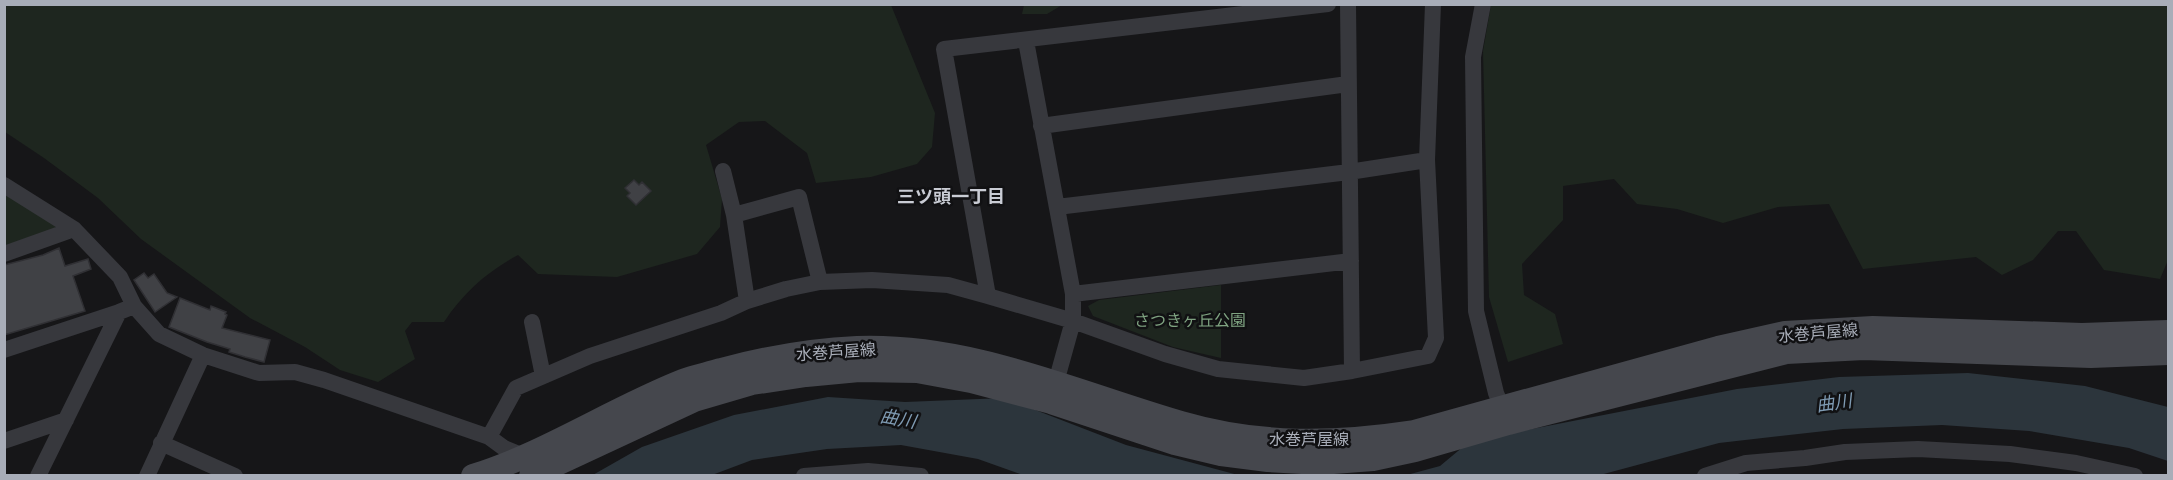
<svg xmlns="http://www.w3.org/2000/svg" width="2173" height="480" viewBox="0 0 2173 480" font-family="'DM Sans','Noto Sans JP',sans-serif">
	<rect width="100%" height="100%" fill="#161618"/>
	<path fill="#1e261f" d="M4,5H891L935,113L932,147L917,164L871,177L816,183L807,153L765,121L739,122L706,145L722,199L720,227L697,254L617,277L538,274L518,255C487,272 464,292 444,322H412L405,331L415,359L378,382L340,370L305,347L250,318L141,239L98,198L44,158L5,132Z
		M1024,5V4L1062,5L1047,14H1022Z
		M1491,5H2168V260L2160,279L2104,270L2076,231H2058L2033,260L2002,275L1976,257L1863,269L1829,204L1778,207L1723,223L1677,209L1637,204L1614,179L1563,186V220L1522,264L1524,295L1555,314L1563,344L1508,362L1489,297L1483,51Z
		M4,193L57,225L52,236L5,252Z
		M1221,285V358L1173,347L1093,316L1088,306L1099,300Z"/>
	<path fill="#2c353c" d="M1968,373L2085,386L2168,407V461L2129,448L2029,431L1942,425L1843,429L1719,443L1600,475L1403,476L1440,466L1470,441L1737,389L1839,377Z
		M828,397L905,402L1004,398L1126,445L1238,475H1023L978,459L901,445L827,449L752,460L712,475L591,476L642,447L734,415Z"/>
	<path fill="#404145" stroke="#303034" stroke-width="1.5" d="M634,180L639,185L642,182L651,191L636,205L627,196L630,193L625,188Z
		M59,248L65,266L88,259L91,269L73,276L85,311L4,335V265L43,255Z
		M144,273L148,278L154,274L167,293L177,297L155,312L134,280Z
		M180,298L210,310L211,306L226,312L225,314L227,315L222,328L270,340L264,362L245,357L229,352L230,349L207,342L169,327Z"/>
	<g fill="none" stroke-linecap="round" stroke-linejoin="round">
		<path stroke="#37383d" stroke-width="16" d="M1328,4L944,49L988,296L1073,321L1165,354L1218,369L1304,378L1352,371L1348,4
			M1483,4L1473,57L1476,311L1496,393L1505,415
			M1026,41L1073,294V321L1053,393
			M1041,126L1348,84
			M723,171L734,215L747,301
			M4,185L74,229L120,277L134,306L159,334L203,355L259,373L295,372L324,380L489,437L504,448L526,457L529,460
			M1057,207L1349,172L1427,160
			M734,215L799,197L820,282
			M4,254L74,229
			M1073,294L1351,261
			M532,322L543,376
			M4,350L119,312
			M1352,371L1428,356L1436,338L1427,160L1433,4
			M489,437L516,388L590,356L721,313L747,301L786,289L820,282L872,280L948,285L988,296
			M4,441L66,420
			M161,443L235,476
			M38,476L119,312L134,306
			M147,476L203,355
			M804,476L868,471L921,476
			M1705,476L1746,463L1805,458L1845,452L1918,449L2010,454L2076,463L2135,476"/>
		<path stroke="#45474d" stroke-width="24" d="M473,476C547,453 612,409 683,381C695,376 709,374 721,370C766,358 811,350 857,348C971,344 1074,392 1181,423C1260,446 1334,444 1414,432L1718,348L1785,333L1873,328L2082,335L2168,332
			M531,476L694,400L752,383L806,375L859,370L917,371L971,381L1051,402L1175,443L1221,454L1268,460L1320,463L1373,459L1415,450L1508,423L1786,352L1864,348L2091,356L2168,353"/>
	</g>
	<g text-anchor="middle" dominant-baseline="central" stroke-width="5" stroke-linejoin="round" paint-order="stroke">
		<g font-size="16" fill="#7fa381" stroke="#111113">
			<text x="1190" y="320">さつきヶ丘公園</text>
		</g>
		<g font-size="16" fill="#a8adb8" stroke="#111113">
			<text transform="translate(1818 333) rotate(-5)">水巻芦屋線</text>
			<text transform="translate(836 352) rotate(-4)">水巻芦屋線</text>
			<text x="1309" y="439">水巻芦屋線</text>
		</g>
		<g font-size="18" font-weight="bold" fill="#c9ccd4" stroke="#111113">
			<text x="951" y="197">三ツ頭一丁目</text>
		</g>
		<g font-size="18" font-style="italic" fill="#7f9bb3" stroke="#111113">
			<text transform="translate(1834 403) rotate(-8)">曲川</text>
			<text transform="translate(898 419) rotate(10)">曲川</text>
		</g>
	</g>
	<rect width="2173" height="480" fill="none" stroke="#a8adb8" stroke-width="12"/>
</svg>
